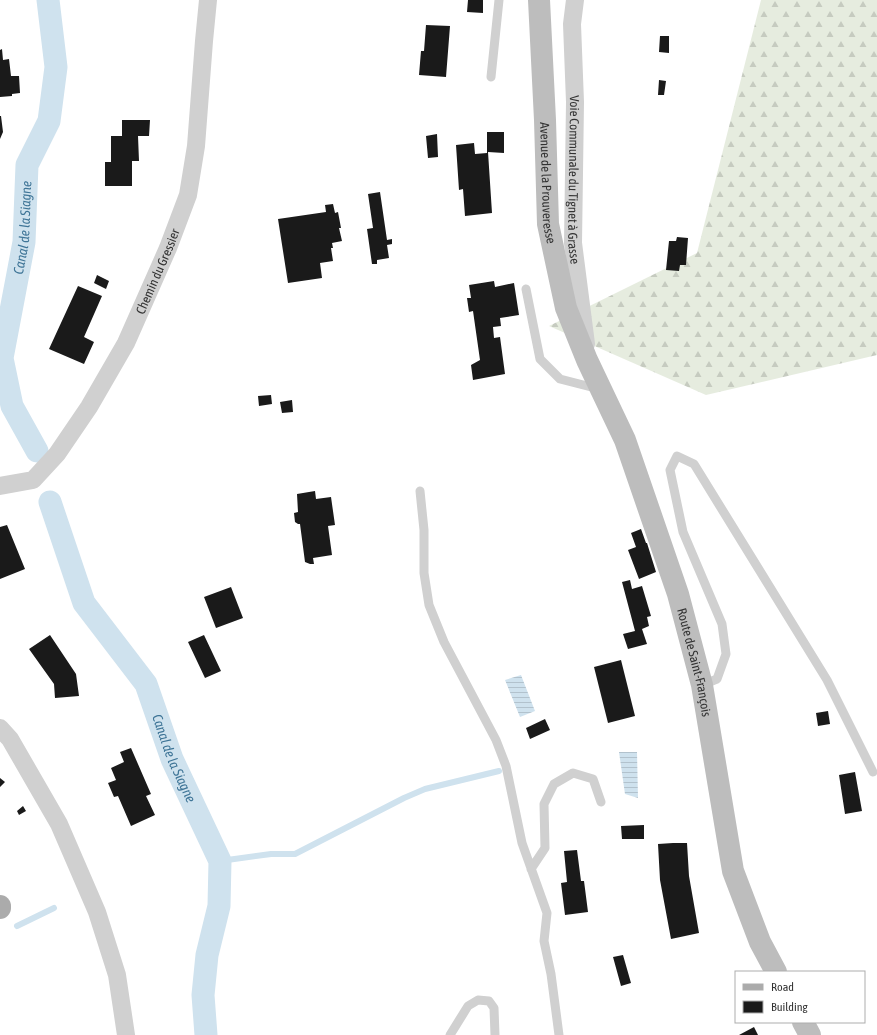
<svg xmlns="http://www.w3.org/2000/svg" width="877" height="1035" viewBox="0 0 877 1035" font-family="'Asap Condensed',sans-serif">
	<defs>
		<pattern id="forest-firs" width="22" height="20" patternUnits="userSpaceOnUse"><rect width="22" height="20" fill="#e6ecdf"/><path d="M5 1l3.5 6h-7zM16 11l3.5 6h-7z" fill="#c6cbc0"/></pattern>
		<pattern id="water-rules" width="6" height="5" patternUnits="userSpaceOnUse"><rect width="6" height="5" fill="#cfe2ee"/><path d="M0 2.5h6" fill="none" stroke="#b2c2cd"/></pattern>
	</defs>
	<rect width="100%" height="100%" fill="#fff"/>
	<path fill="url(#forest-firs)" d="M761,0H877V355L706,395L549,326L697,253Z"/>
	<path fill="url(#water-rules)" d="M521,675L535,711L520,717L505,680Z
		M619,752H637L638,798L625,794Z"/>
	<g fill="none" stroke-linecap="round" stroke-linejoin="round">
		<path stroke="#cfe2ee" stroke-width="6" d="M220,861L271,854H295L404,798L425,789L499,771
			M17,926L54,908"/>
		<g stroke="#cfe2ee" stroke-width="23">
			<path id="s1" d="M37,451L12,406L2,358L24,242L27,165L49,121L56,67L48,0"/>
			<path id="s2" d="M50,502L84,603L146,684L172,759L220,861L219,906L207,955L203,995L206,1035"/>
		</g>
	</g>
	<path fill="#1a1a1a" d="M468,0H483V13L467,12Z
		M426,25L450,26L446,77L419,75L421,51H424Z
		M660,36H669V53L659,52Z
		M2,49L3,60L9,59L11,76H19L20,93L12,94V96L0,97V50Z
		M659,80L666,81L664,95H658Z
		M0,116H1L3,132L0,139Z
		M122,120H150L149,136H138L139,161H132V186H105V162H111V136H122Z
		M487,132H504V153L488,152L492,213L465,216L463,189L459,190L456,145L474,143L475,154L487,153Z
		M437,134L438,157L428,158L426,136Z
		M380,192L387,240L392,239V244L387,245L389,258L377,260V264H372L367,229L373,228L368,194Z
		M333,204L335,213L338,212L341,228H339L342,241L332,243L333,248H331L333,261L320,263L322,278L288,283L278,219L326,212L325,205Z
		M677,237L688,238L686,265H680L679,271L666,270L669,241H676Z
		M97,275L109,281L106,289L94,283Z
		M494,281L495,287L514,283L519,315L500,318L501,326L493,327L494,338L500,337L505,374L473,380L471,365L480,360L473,311L469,312L467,298H471L469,285Z
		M78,286L102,296L84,337L94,342L84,364L49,349Z
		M271,395L272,404L259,406L258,396Z
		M292,400L293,412L282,413L280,402Z
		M315,491L316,499L331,497L335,525L328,526L332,555L313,558L314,564H310L305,562L300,524H298L295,522L294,513L298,512L297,494Z
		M7,525L25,569L0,579V527Z
		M641,529L646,543H647L656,572L639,579L628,550L636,547L631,533Z
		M630,580L632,589L642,586L651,616L647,617L649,626L642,629L647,644L628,649L623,634L635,631L622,582Z
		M231,587L243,618L216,628L204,597Z
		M50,635L76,674L79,696L55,698L54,684L29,649Z
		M204,635L221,671L205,678L188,642Z
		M621,660L635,716L608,723L594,667Z
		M828,711L830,724L818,726L816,713Z
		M545,719L550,730L530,739L526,728Z
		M131,748L151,794L146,796L155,815L131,826L118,796L114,797L108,783L116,780L111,768L124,762L120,752Z
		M855,772L862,811L845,814L839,775Z
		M0,778L5,782L0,787Z
		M23,806L26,811L19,815L17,811Z
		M644,825V839H622L621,826Z
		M673,843H687L689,876L699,933L671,939L660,880L658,844Z
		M577,850L581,881H584L588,912L565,915L561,883L567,882L564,851Z
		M623,955L631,983L621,986L613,957Z
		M754,1027L758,1035H739Z"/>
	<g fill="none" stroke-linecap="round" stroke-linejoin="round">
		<path stroke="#d0d0d0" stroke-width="9" d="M491,77L499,0
			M526,289L540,359L560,379L599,389
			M420,491L424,530V573L429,605L444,642L496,740L506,766L522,843L547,913L544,941L551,974L559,1035
			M702,685L717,679L726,654L722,624L683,532L670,470L677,456L694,464L827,680L873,772
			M531,869L545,848L544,804L554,784L573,773L593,779L601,802
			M450,1035L468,1006L478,1000L489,1001L494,1008L495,1035"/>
		<g stroke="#d0d0d0" stroke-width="18">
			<path id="s3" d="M575,0L572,24L575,102L573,243L586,344"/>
			<path id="s4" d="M0,486L33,480L57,454L89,407L126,343L168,248L188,195L196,146L204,41L208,0"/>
			<path d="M0,728L10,739L59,824L97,912L117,975L126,1035"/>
		</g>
		<g stroke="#bdbdbd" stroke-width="22">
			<path id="s5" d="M539,0L545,120L548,224L566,308L587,360L625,440L678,594L702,685L733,871L760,942L776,972"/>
			<path d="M803,1022L810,1035"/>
		</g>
		<path stroke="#ababab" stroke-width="22" d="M0,906V908"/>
	</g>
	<g text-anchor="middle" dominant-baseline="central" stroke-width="4" stroke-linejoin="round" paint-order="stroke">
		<g font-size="13" fill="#333" stroke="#fff">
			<text stroke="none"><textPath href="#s3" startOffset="180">Voie Communale du Tignet à Grasse</textPath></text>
			<text stroke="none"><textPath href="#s5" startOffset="183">Avenue de la Prouveresse</textPath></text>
			<text stroke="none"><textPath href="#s4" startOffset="278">Chemin du Gressier</textPath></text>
			<text stroke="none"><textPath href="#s5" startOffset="688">Route de Saint-François</textPath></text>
		</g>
		<g font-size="14" font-style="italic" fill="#3f7597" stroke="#fff">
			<text stroke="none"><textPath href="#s1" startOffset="233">Canal de la Siagne</textPath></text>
			<text stroke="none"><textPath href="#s2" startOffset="288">Canal de la Siagne</textPath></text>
		</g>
	</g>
	<rect x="735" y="971" width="130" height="52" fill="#ffffff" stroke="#adadad"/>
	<rect x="743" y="984" width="20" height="6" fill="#ababab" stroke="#adadad"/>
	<text x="771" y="991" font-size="12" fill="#333333">Road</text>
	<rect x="743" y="1001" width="20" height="12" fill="#1a1a1a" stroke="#adadad"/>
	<text x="771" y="1011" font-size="12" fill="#333333">Building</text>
</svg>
